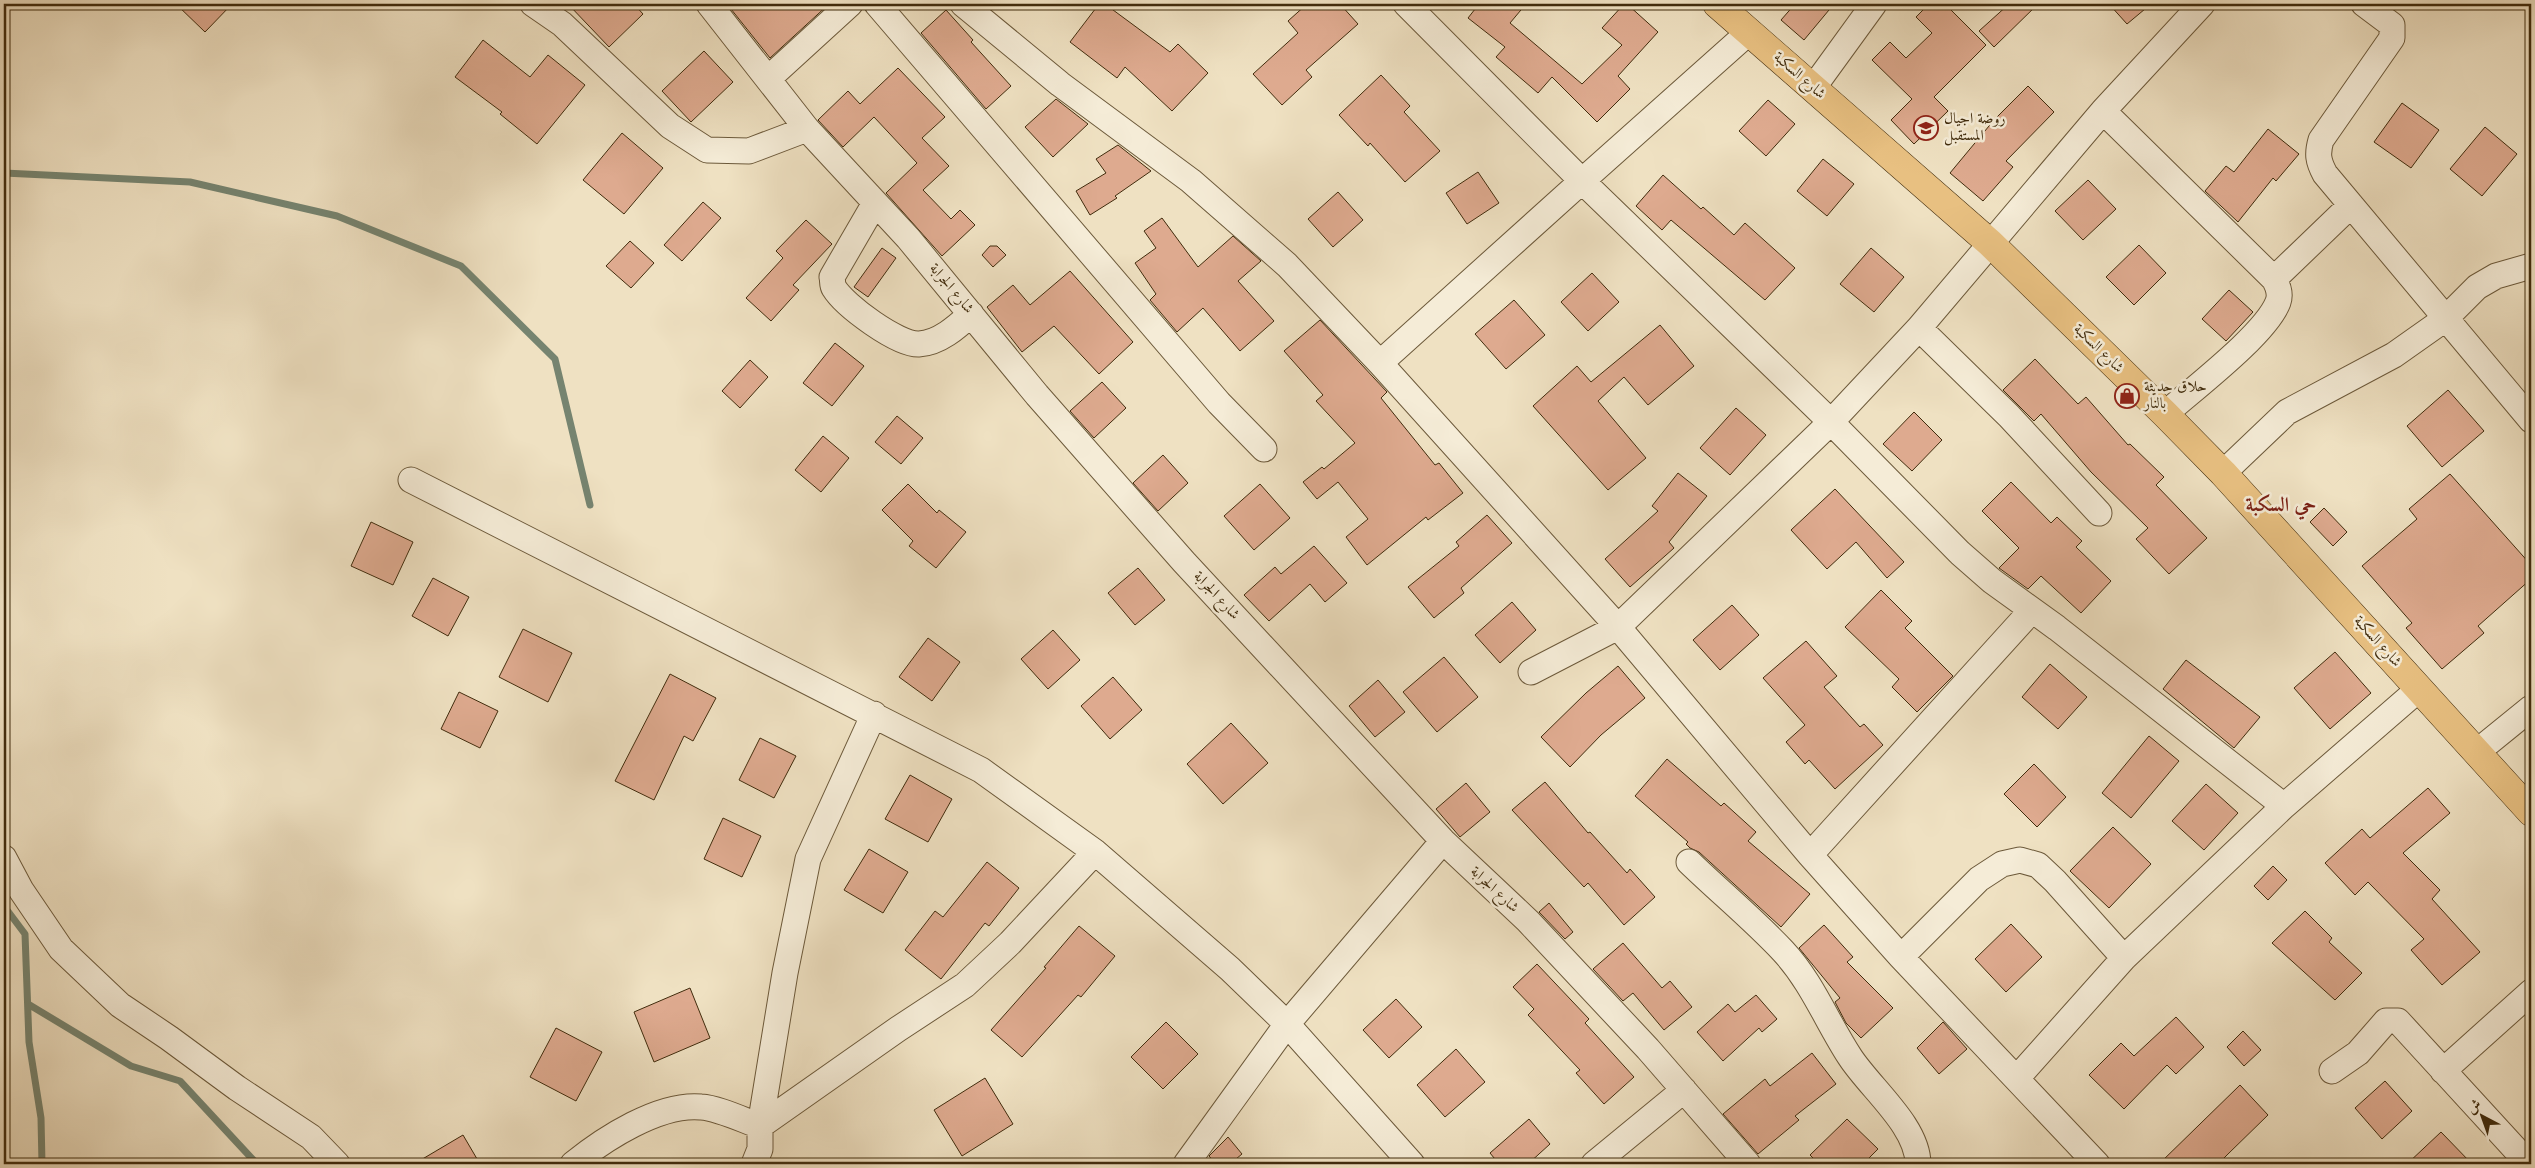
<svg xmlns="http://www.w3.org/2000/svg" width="2535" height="1168" viewBox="0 0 2535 1168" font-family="'Old Standard TT',Amiri,serif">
	<rect width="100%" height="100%" fill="#efe1c2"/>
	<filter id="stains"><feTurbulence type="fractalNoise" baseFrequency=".004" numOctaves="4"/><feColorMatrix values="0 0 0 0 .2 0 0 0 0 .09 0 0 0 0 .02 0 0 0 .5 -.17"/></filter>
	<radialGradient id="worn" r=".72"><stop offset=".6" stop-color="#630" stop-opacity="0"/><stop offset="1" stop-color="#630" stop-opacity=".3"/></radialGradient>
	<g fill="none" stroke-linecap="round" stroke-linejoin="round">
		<path stroke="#768470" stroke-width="7" d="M4,173L190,182L337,216L461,266L555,359L590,505
			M4,906L25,934L29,1042L41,1118L42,1164
			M28,1004L131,1066L180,1081L257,1164"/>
	</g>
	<path fill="#deaa8f" stroke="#412c0d" d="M176,4H232L205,32Z
		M568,4H634L643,14L609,47Z
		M727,4H829L770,58Z
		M1099,4H1105L1170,52L1178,44L1208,73L1172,111L1125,67L1117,78L1070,42Z
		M1307,4H1340L1358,24L1306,70L1312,77L1282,105L1253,74L1298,33L1288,21Z
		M1479,4H1526L1510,23L1582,84L1622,45L1602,28L1624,4H1627L1658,32L1618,76L1630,89L1597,122L1552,77L1538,93L1496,57L1505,47L1468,18Z
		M1795,4H1834L1804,40L1781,20Z
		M1929,4H1945L1986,45L1934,97L1948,111L1914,144L1891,120L1912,99L1872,60L1890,42L1906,58L1932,33L1916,17Z
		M2009,4H2038L1994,47L1979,31Z
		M2109,4H2151L2127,24Z
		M946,10L973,40L971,42L1011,86L986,109L921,33Z
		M483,40L530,77L548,55L585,85L537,144L500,114L502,112L455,77Z
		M704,51L733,82L691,122L662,91Z
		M898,68L945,117L922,138L949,166L923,190L951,219L960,210L975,225L942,256L886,193L917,163L874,117L843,147L818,120L848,91L860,104Z
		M1381,75L1410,106L1404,112L1440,151L1405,182L1370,143L1368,146L1339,115Z
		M2028,86L2054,112L2006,161L2013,167L1983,201L1950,173L1994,120Z
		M1056,99L1088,124L1053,157L1025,127Z
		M1768,100L1795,124L1766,156L1739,131Z
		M2402,103L2439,130L2411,168L2374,142Z
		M2485,127L2517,154L2482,196L2450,169Z
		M2268,129L2299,154L2276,181L2273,178L2238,222L2205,191L2226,166L2234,172Z
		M622,133L663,168L624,214L583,180Z
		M1118,145L1151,171L1115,196L1117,198L1090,215L1076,191L1106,173L1096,159Z
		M1823,159L1854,184L1827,216L1797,191Z
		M1478,172L1499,203L1467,224L1446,193Z
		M1663,175L1701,209L1703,207L1734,235L1745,223L1795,268L1765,300L1671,220L1662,230L1636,206Z
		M2088,180L2116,209L2083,240L2055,211Z
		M1338,192L1363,220L1333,247L1308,219Z
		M703,202L721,218L682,261L664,245Z
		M1162,218L1198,267L1233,236L1261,261L1238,281L1274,321L1240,351L1203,308L1177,332L1150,300L1156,294L1135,263L1156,248L1144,231Z
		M806,220L832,244L793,285L799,290L771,321L746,298L783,258L776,251Z
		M630,241L654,263L631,288L606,266Z
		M2139,245L2166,273L2134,305L2106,277Z
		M990,246H997L1006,255L993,267L982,255Z
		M882,248L896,258L868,297L854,287Z
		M1871,248L1904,277L1874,312L1840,284Z
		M1070,271L1133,342L1099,374L1054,326L1022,352L987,307L1013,285L1030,305Z
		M1592,273L1619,302L1588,331L1561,302Z
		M2229,290L2253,312L2226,341L2202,319Z
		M1514,300L1545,335L1506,369L1475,334Z
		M1320,320L1387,392L1381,398L1435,465L1439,463L1463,493L1428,520L1426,517L1367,565L1346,537L1368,519L1338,482L1317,499L1303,482L1322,467L1324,469L1355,443L1316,401L1323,395L1284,351Z
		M1660,325L1694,366L1648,405L1624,377L1598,401L1646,458L1608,490L1533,406L1577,366L1591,382Z
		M835,343L864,366L832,406L803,383Z
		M2035,359L2078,404L2086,397L2128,445L2130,444L2164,477L2156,485L2207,538L2169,574L2136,539L2148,528L2091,472L2041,414L2034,421L2003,390Z
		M750,360L768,377L740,408L722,391Z
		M1102,382L1126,408L1094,438L1070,411Z
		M2448,390L2484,431L2442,467L2407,426Z
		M1736,408L1766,435L1730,475L1700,448Z
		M1914,412L1942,440L1912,471L1883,444Z
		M897,416L923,438L901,464L875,442Z
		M823,436L849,458L821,492L795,470Z
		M1163,455L1188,483L1158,511L1133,483Z
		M1678,473L1707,496L1669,542L1674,548L1630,587L1605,559L1658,511L1652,506Z
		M2450,474L2531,565V579L2478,626L2484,633L2442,669L2406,628L2412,623L2362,566L2417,519L2409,509Z
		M2011,482L2051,523L2057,517L2082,541L2076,547L2111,581L2081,613L2041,576L2028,589L1999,568L2019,548L1982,511Z
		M908,484L937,513L939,510L966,532L936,568L909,546L913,541L882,510Z
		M1260,484L1290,518L1254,550L1224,516Z
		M1835,489L1904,562L1887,578L1856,542L1827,569L1791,530Z
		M2324,508L2347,532L2333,546L2310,522Z
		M1487,515L1512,543L1461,588L1464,593L1434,618L1408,587L1459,546L1456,542Z
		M371,522L413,542L393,585L351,566Z
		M1314,546L1347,583L1325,602L1310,584L1269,621L1244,595L1275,567L1281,574Z
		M1138,568L1165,600L1135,625L1108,593Z
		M433,578L469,597L448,636L412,616Z
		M1881,590L1912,621L1905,628L1953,676L1917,712L1892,687L1899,679L1845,627Z
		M1512,602L1536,630L1500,663L1475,635Z
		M1732,605L1759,635L1720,670L1693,640Z
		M523,629L572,653L548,702L499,677Z
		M1053,630L1080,660L1048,689L1021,659Z
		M928,638L960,662L932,701L899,677Z
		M1806,641L1837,676L1824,687L1860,727L1864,724L1883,745L1835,789L1809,760L1805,764L1786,742L1805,725L1763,678Z
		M2335,652L2371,693L2330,729L2294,688Z
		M1444,657L1478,697L1437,732L1403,692Z
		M2186,660L2260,717L2234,748L2163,689Z
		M2050,664L2087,697L2058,729L2022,697Z
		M1618,666L1645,698L1601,735L1570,767L1541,737L1586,693Z
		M670,674L716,698L693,741L684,736L654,800L615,781Z
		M1113,677L1142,710L1110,739L1081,706Z
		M1378,680L1405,712L1375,737L1349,706Z
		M459,692L498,711L480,748L441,729Z
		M1231,723L1268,763L1223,804L1187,764Z
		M2149,736L2179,761L2131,818L2102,793Z
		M760,738L796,756L774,798L739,780Z
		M1667,759L1721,806L1724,803L1756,832L1748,841L1810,894L1781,927L1699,852L1690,848L1686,844L1688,842L1635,796Z
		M2034,764L2066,797L2037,827L2004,794Z
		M910,775L952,799L928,842L885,819Z
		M1545,782L1588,833L1590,832L1627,873L1630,869L1655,897L1624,925L1588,883L1584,887L1512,810Z
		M1466,783L1490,812L1460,837L1436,809Z
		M2206,784L2238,813L2204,850L2172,821Z
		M2428,788L2450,813L2403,853L2440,890L2432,899L2480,952L2442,985L2411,950L2424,939L2368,882L2355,895L2325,863L2362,829L2370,838Z
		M723,818L761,836L742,877L704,859Z
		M2113,827L2151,864L2109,908L2070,871Z
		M869,849L908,872L883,913L844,890Z
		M987,862L1019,888L989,926L985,923L941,979L905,950L935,911L943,917Z
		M2273,866L2287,880L2268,900L2254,886Z
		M1549,903L1573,932L1565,939L1539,912Z
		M2305,911L2332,938L2329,942L2362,973L2335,1000L2272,943Z
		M2011,924L2042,957L2006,992L1975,959Z
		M1824,925L1853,957L1847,962L1893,1008L1861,1038L1846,1023L1835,1002L1840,998L1799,948Z
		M1079,926L1115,956L1081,997L1078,995L1022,1057L991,1030L1046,968L1044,967Z
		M1623,943L1662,988L1670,981L1692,1007L1664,1030L1633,993L1623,1001L1593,969Z
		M1537,964L1589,1019L1585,1023L1634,1077L1604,1104L1576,1073L1580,1070L1528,1015L1534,1009L1513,987Z
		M690,988L710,1038L654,1062L634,1012Z
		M1756,995L1777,1019L1762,1032L1759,1028L1723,1061L1697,1032L1728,1004L1735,1012Z
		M1396,999L1422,1027L1389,1058L1363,1030Z
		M2176,1017L2204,1047L2176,1074L2167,1065L2124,1109L2089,1075L2121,1043L2134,1056Z
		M1166,1022L1198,1054L1163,1089L1131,1057Z
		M1943,1022L1967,1049L1939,1074L1917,1048Z
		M556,1028L602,1052L576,1101L530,1077Z
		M2243,1031L2261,1050L2244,1066L2227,1047Z
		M1456,1049L1485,1082L1445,1117L1417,1085Z
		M1812,1053L1836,1084L1795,1116L1799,1120L1758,1154L1723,1114L1765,1079L1770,1086Z
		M985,1078L1013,1124L962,1156L934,1110Z
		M2385,1081L2412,1111L2382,1139L2355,1108Z
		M2240,1085L2268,1115L2228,1154L2218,1164H2159Z
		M1529,1119L1550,1144L1528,1164H1499L1490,1153Z
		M1847,1119L1878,1149L1863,1164H1819L1810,1155Z
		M2441,1132L2472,1164H2407Z
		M463,1135L480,1164H414Z
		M1228,1137L1242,1154L1230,1164H1216L1209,1156Z"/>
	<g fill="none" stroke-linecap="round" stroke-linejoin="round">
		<defs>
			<path id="minor" d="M533,4L562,24L670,126L707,150L749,151L807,129
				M709,4L807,129L908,238L1037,395L1184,562L1443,841L1528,921L1648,1049L1748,1164
				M877,4L1219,403L1264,449
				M963,4L1060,84L1191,181L1287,265L1380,363L1618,627L1810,855L1901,957L2097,1164
				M1406,4L1582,181L1748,33
				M2364,4L2392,25V38L2321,140C2317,154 2318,161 2325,174L2531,420
				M769,78L850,4
				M1813,88L1874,4
				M2103,111L2274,279C2278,286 2281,294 2278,302C2266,334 2193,389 2165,414
				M875,203L832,277C833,281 832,285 834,288C845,306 898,345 919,344C939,343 957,327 971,314
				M2274,279L2351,205
				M1919,328L2009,416L2099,513
				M1380,363L1582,181L1831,422L1960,553L1992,581L2057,628L2284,806
				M2223,473L2287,412L2394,355L2445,319L2477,287L2496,276L2531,266
				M411,480L981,770L1095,852L1230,969L1287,1024L1412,1164
				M1531,672L1618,627L1831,422L1919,328L2103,111L2202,4
				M2478,751L2531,708
				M1810,855L2032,610
				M4,858L21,890L61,949L120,1005L169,1038L237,1088L311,1137L337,1164
				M1689,862C1720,892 1754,920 1783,951C1812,982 1827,1022 1850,1057C1870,1088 1918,1126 1918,1164
				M1901,957L1979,879L2002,864L2020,860L2038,865L2055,881L2124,958
				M2332,1071L2358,1053L2386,1021H2398L2529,1164
				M2443,1071L2531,992
				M2017,1078L2124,958L2284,806L2419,689
				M573,1164C604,1139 659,1103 701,1107C718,1108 743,1120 760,1126L898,1029L965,985L1010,943L1095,852
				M754,1164L760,1149V1126L785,973L808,859L874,714
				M1186,1164L1287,1024L1443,841
				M1594,1164L1684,1090"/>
			<path id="major" d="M1717,4L1990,243L2165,414L2223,473L2531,812"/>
		</defs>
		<use href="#minor" stroke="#6c593a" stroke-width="27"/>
		<use href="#major" stroke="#412c0d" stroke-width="29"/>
		<use href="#minor" stroke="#f5ecd7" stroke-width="25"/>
		<use href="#major" stroke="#e8c081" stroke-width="28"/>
	</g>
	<defs>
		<symbol id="school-ring" viewBox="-11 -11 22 22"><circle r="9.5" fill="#f5ecd7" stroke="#8f2418" stroke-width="1.5"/><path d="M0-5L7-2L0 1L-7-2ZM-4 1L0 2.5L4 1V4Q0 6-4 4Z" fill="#8f2418"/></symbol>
		<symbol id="shop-ring" viewBox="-11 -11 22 22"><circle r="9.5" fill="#f5ecd7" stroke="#8f2418" stroke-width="1.5"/><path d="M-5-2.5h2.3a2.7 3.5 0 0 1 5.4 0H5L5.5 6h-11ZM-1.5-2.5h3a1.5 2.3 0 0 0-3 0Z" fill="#8f2418"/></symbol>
	</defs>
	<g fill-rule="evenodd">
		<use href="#school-ring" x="1912" y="114" width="28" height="28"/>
		<use href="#shop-ring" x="2113" y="382" width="28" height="28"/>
	</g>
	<g text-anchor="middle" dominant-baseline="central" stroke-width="5" stroke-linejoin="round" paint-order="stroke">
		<g font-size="15" fill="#412c0d" stroke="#f5ecd7">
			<text transform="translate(1799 76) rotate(41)">شارع السكبة</text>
			<text transform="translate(951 289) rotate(50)">شارع الجرابة</text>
			<text transform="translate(2098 349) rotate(44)">شارع السكبة</text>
			<text transform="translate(1216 596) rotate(47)">شارع الجرابة</text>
			<text transform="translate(2377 642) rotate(48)">شارع السكبة</text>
			<text transform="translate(1494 890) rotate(43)">شارع الجرابة</text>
		</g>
		<g font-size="15" fill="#412c0d" stroke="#f5ecd7" text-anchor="start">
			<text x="1944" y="119">روضة اجيال<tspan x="1944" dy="17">المستقبل</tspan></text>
			<text x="2144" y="387">حلاق حديثة<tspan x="2144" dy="17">بالنار</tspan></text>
		</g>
		<g font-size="20" font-weight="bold" fill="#7a1f14" stroke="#f5ecd7">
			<text x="2281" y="506">حي السكبة</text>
		</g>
	</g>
	<rect width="2535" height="1168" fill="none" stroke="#efe1c2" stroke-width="20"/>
	<rect x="5" y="5" width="2525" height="1158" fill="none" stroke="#412c0d" stroke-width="2.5"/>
	<rect x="10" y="10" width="2515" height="1148" fill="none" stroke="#412c0d"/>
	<g transform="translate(2482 1116) rotate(319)" stroke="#f5ecd7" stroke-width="4" paint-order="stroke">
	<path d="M0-4L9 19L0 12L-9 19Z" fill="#412c0d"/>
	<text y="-8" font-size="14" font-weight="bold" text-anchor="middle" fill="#412c0d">ش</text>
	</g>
	<rect width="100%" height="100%" filter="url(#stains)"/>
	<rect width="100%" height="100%" fill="url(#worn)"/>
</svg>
